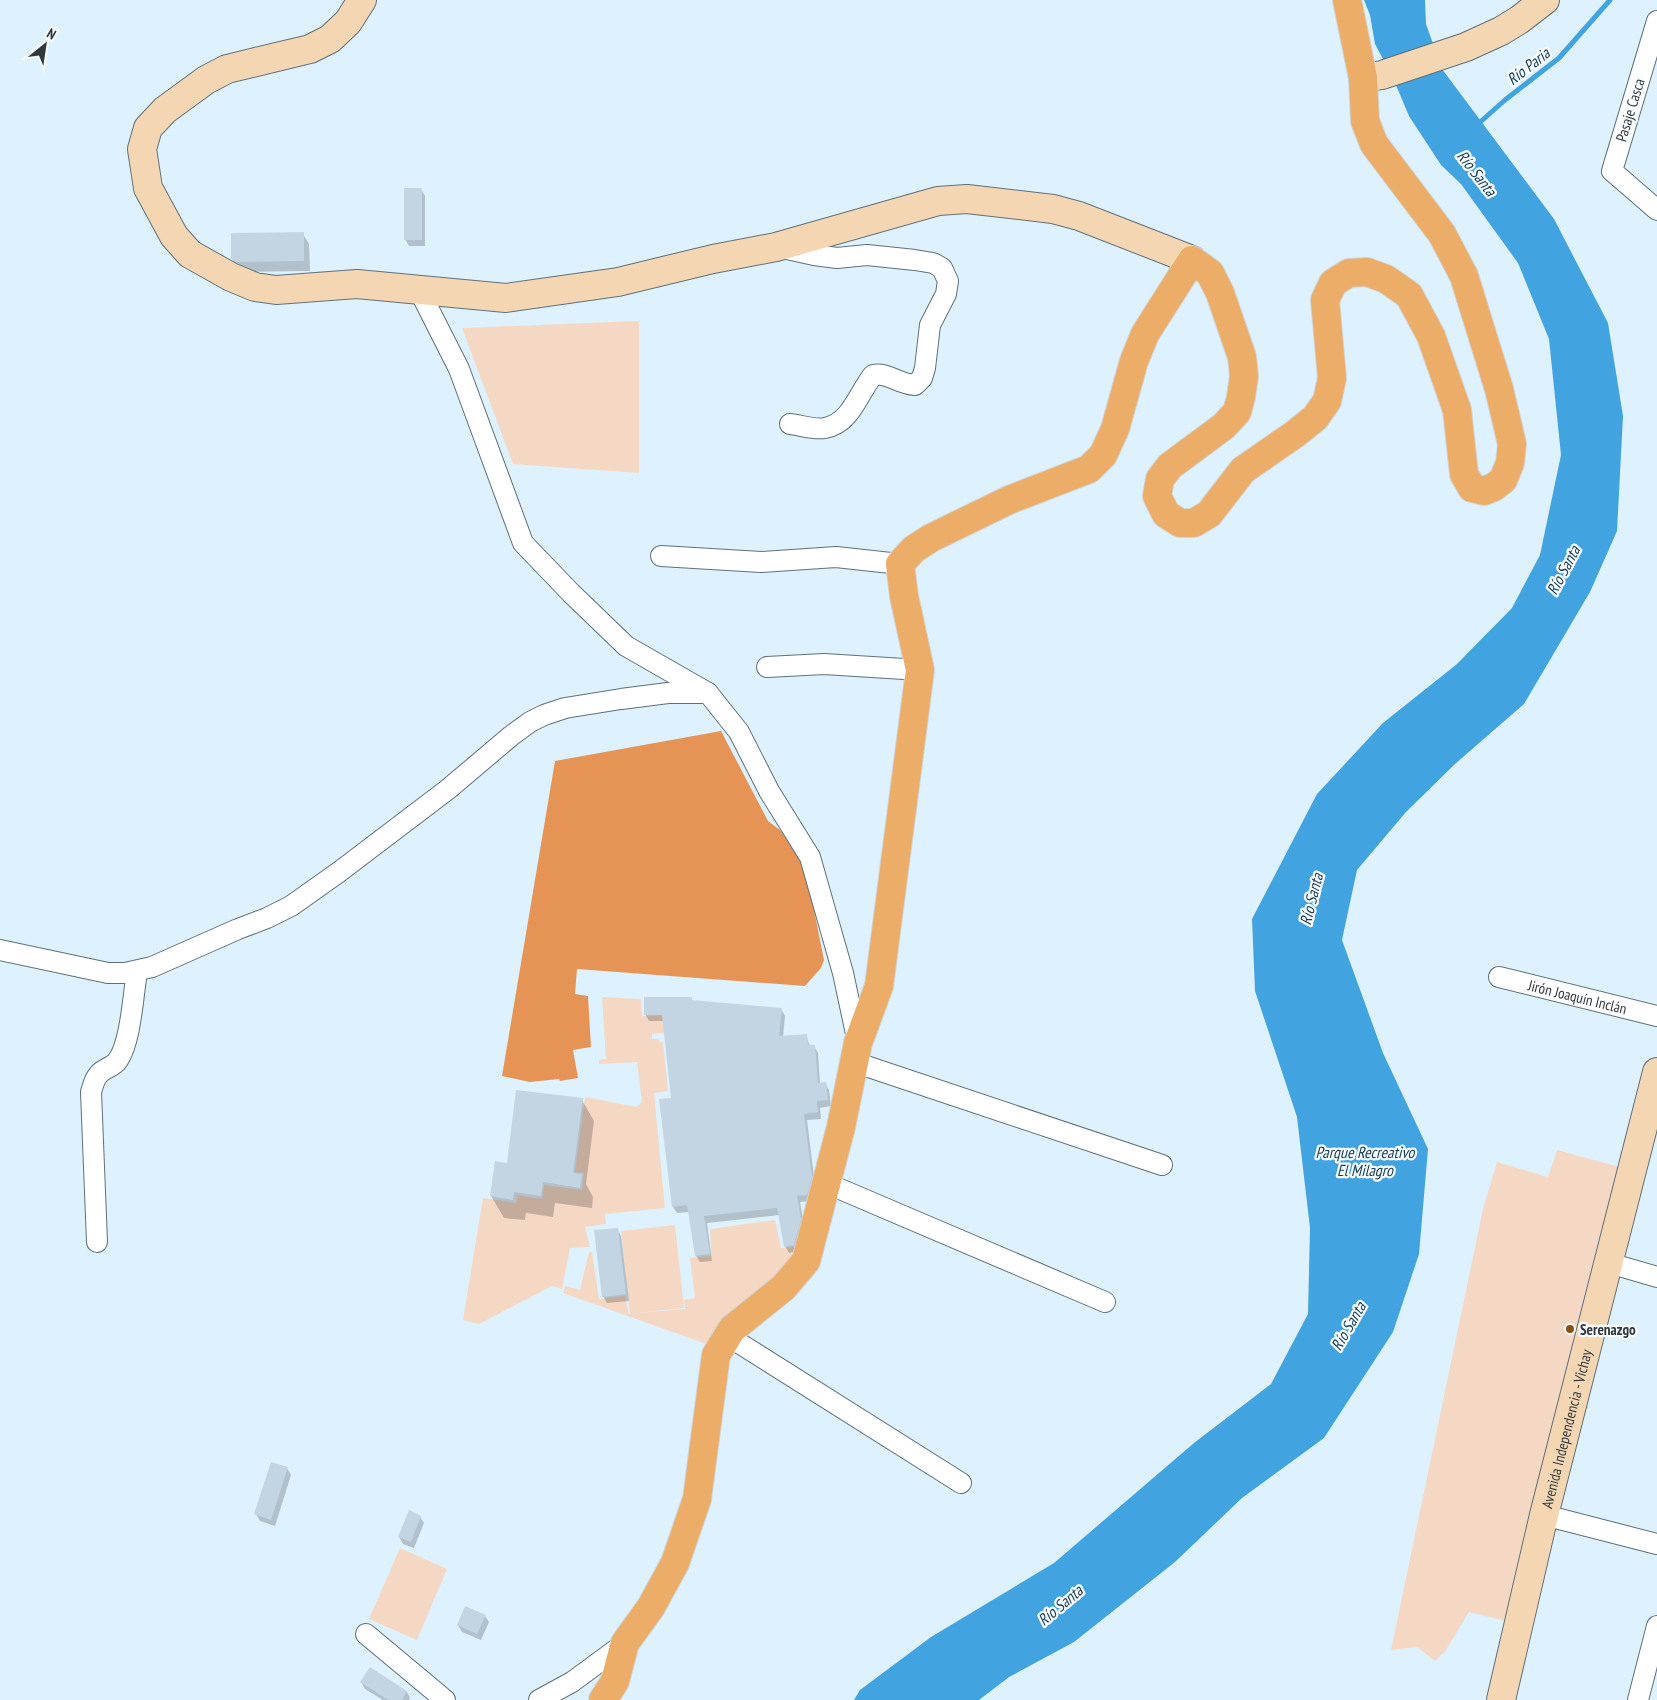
<svg xmlns="http://www.w3.org/2000/svg" width="1657" height="1700" viewBox="0 0 1657 1700" font-family="'PT Sans Narrow',sans-serif">
	<rect width="100%" height="100%" fill="#def1fe"/>
	<path fill="#f5d8c4" d="M639,321V473L513,464L462,328Z
		M602,997L641,999L642,1016L692,1015V1030L652,1034V1039H659L660,1042H663L668,1091L654,1093L665,1208L605,1214L606,1224L585,1227L590,1247L570,1248L562,1289L552,1286L479,1324L463,1320L483,1198L516,1203L517,1195L542,1199L544,1185L582,1190L584,1173L575,1172L585,1097L637,1107L642,1102L637,1062L599,1064V1060L606,1059Z
		M1557,1150L1620,1167L1506,1621L1469,1612L1446,1650L1435,1661L1417,1647L1391,1650L1483,1209L1497,1162L1548,1177Z
		M775,1220L781,1248L804,1246L712,1346L563,1293L565,1286L580,1290L589,1252H592L599,1299L625,1296L629,1314H630L621,1231L675,1225L684,1308L636,1313L685,1309L684,1300L695,1298L690,1258L711,1256L710,1229Z
		M400,1548L447,1569L417,1640L369,1619Z"/>
	<path fill="#e69455" d="M721,731L768,821L780,830L805,865L824,960L821,968L805,986L577,969L575,994L588,996L591,1047L573,1050L578,1078L560,1081L559,1079L530,1082L502,1076L555,761Z"/>
	<path fill="#41a4e0" d="M1364,0H1425L1426,24L1442,69L1554,219L1608,323L1623,416L1617,531L1590,592L1524,704L1455,764L1406,812L1357,870L1342,940L1383,1053L1428,1149L1419,1254L1393,1332L1324,1438L1242,1498L1175,1562L1074,1642L1009,1677L979,1700H854L860,1690L931,1637L1054,1563L1194,1443L1271,1384L1308,1314L1310,1228L1297,1117L1255,991L1252,919L1317,794L1383,723L1457,664L1512,608L1540,555L1561,455L1549,339L1518,263L1461,184L1441,165L1409,116L1393,78L1375,44L1370,15Z"/>
	<path fill="#0003" d="M421,189L425,196V246H409L405,239Z
		M303,234L309,244L310,271L243,272L239,270L232,259Z
		M691,998L693,1001L781,1009L785,1016L783,1037L806,1036L810,1046H814L818,1053L820,1084L825,1083L829,1090L831,1106L820,1108L821,1119L807,1120L815,1185L811,1201L800,1202L804,1226L797,1251L789,1253L785,1246L779,1215L707,1223L712,1261L700,1262L696,1256L689,1212L677,1213L673,1207L672,1099L664,1021H649L645,1014Z
		M582,1100L594,1121L586,1184L593,1197L592,1208L555,1203L553,1217L526,1213L525,1220L504,1218L491,1196L508,1164Z
		M617,1229L621,1236L629,1301L607,1303L603,1296Z
		M287,1468L291,1475L275,1526L260,1521L256,1514Z
		M420,1517L424,1523L414,1548L403,1544L399,1537Z
		M485,1616L489,1622L481,1640L462,1632L458,1625Z
		M361,1682L407,1692L410,1698L409,1700H383L365,1689Z"/>
	<g fill="none" stroke-linecap="round" stroke-linejoin="round">
		<path stroke="#41a4e0" stroke-width="5" d="M1478,124L1505,100L1559,58L1610,0"/>
	</g>
	<path fill="#c3d5e2" d="M404,188H422V240H404Z
		M304,232V261L236,262L231,259V233Z
		M644,997H692V1000L782,1008L779,1036L807,1034L808,1045H815L818,1083L826,1082L828,1100L817,1101L818,1112L804,1114L812,1177L807,1195L797,1196L801,1219L794,1245L784,1247L777,1208L704,1216L710,1254L695,1256L687,1205L672,1207L659,1099L671,1098L662,1015H644Z
		M516,1090L583,1098L573,1173L582,1174L580,1188L543,1182L541,1196L514,1192L513,1200L490,1196L495,1161L507,1163Z
		M618,1228L626,1294L602,1297L594,1230Z
		M271,1462L288,1467L271,1520L254,1514Z
		M409,1510L421,1516L411,1542L398,1537Z
		M465,1606L486,1615L477,1634L457,1625Z
		M370,1667L407,1691L402,1700H388L360,1682Z"/>
	<g fill="none" stroke-linecap="round" stroke-linejoin="round">
		<defs>
			<g id="street">
				<path d="M1657,21L1612,171L1657,210"/>
				<path d="M778,247L814,255L837,258L867,255L915,260L933,263L942,268L948,281L946,294L930,325L925,368L922,378L915,385C898,384 888,372 873,375C858,394 851,423 825,428C814,430 800,425 790,424"/>
				<path d="M419,290L459,369L523,543L571,593L626,646L708,693L739,732L769,791L810,857L843,973L858,1043"/>
				<path d="M661,556L761,562L836,557L900,564"/>
				<path d="M767,667L824,664L920,670"/>
				<path d="M0,950L108,973H125L152,967L238,929L267,918L291,906L339,872L447,790L511,736L530,722L544,715L565,708L621,699L668,693H708"/>
				<path id="s1" d="M1499,977L1657,1016"/>
				<path d="M854,1062L1162,1165"/>
				<path d="M826,1183L1105,1302"/>
				<path d="M97,1242L91,1092C93,1086 94,1079 99,1074C104,1068 114,1067 118,1060C131,1041 133,995 137,972"/>
				<path d="M1609,1263L1657,1277"/>
				<path d="M728,1336L961,1483"/>
				<path d="M1544,1515L1657,1544"/>
				<path d="M366,1634L445,1700"/>
				<path d="M539,1700L572,1682L625,1643"/>
				<path d="M1638,1700L1657,1626"/>
			</g>
			<g id="secondary">
				<path d="M362,0L348,22L330,39L310,49L227,69L206,80L165,110L148,128L142,149L148,188L174,236L190,254L231,277L255,287L276,290L357,284L506,298L618,282L713,259L776,247L938,201L967,199L1053,209L1079,216L1192,260"/>
				<path d="M1363,78L1382,75L1466,47L1501,31L1519,20L1545,0"/>
				<path id="s2" d="M1501,1700L1544,1515L1657,1072"/>
			</g>
			<path id="primary" d="M603,1700L615,1681L625,1643L651,1607L675,1563L697,1499L716,1355L732,1329L784,1287L806,1261L841,1127L858,1043L879,986L920,670L904,596L900,564L914,549L931,538L1009,500L1089,469L1103,455L1115,429L1134,361L1145,334L1192,260L1210,273L1220,293L1242,357L1244,376L1241,397L1237,412L1224,426L1170,466L1160,479L1157,496L1166,514L1180,523H1194L1209,514L1243,470L1295,434L1315,418L1327,401L1332,378L1325,300L1333,283L1349,273L1367,272L1386,279L1409,295L1431,336L1457,410L1464,474L1472,488L1484,491L1494,487L1503,480L1510,463L1512,444L1499,389L1464,276L1442,234L1374,144L1365,121L1363,78L1347,0"/>
		</defs>
		<use href="#street" stroke="#5f707b" stroke-width="22"/>
		<use href="#secondary" stroke="#5f707b" stroke-width="30"/>
		<use href="#primary" stroke="#d2d3d4" stroke-width="30"/>
		<use href="#street" stroke="#fff" stroke-width="20"/>
		<use href="#secondary" stroke="#f5d6b3" stroke-width="28"/>
		<use href="#primary" stroke="#ebad67" stroke-width="28"/>
	</g>
	<circle fill="#8d4e16" stroke="#f8fcff" stroke-width="2" cx="1570" cy="1329" r="5"/>
	<g text-anchor="middle" dominant-baseline="central" stroke-width="4.5" stroke-linejoin="round" paint-order="stroke">
		<g font-size="15" fill="#31383d" stroke="#f8fcff">
			<text transform="translate(1630 110) rotate(-73)">Pasaje Casca</text>
			<text stroke="none"><textPath href="#s1" startOffset="81">Jirón Joaquín Inclán</textPath></text>
			<text stroke="none"><textPath href="#s2" startOffset="279">Avenida Independencia - Vichay</textPath></text>
		</g>
		<g font-size="15" font-weight="bold" fill="#31383d" stroke="#f8fcff" text-anchor="start">
			<text x="1580" y="1329">Serenazgo</text>
		</g>
		<g font-size="16" font-style="italic" fill="#19415b" stroke="#f8fcff">
			<text transform="translate(1528 66) rotate(-38)">Río Paria</text>
			<text transform="translate(1477 173) rotate(52)">Río Santa</text>
			<text transform="translate(1563 570) rotate(-62)">Río Santa</text>
			<text transform="translate(1311 899) rotate(-76)">Río Santa</text>
			<text x="1365" y="1152">Parque Recreativo<tspan x="1365" dy="18">El Milagro</tspan></text>
			<text transform="translate(1348 1326) rotate(-60)">Río Santa</text>
			<text transform="translate(1060 1605) rotate(-40)">Río Santa</text>
		</g>
	</g>
	<g transform="translate(45 45) rotate(30)" stroke="#f8fcff" stroke-width="4" paint-order="stroke">
	<path d="M0-4L9 19L0 12L-9 19Z" fill="#31383d"/>
	<text y="-8" font-size="14" font-weight="bold" text-anchor="middle" fill="#31383d">N</text>
	</g>
</svg>
